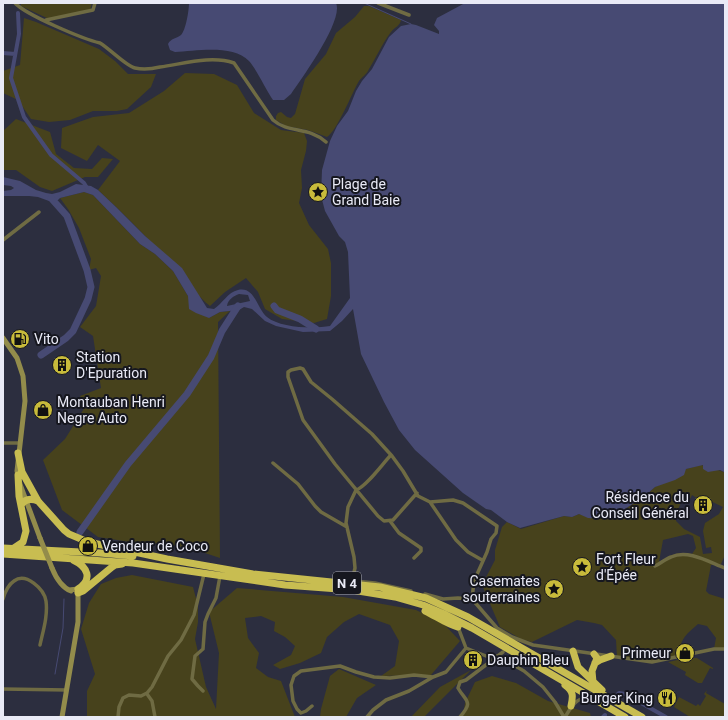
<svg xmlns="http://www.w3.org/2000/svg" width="728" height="720" viewBox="0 0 728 720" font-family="Roboto,sans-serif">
	<rect width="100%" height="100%" fill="#2c2e3f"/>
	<path fill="#47421c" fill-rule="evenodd" d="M21,3H92L90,10L49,19L21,6Z
		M364,6H369L399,19L401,20C400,26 395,27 391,32C382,44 377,56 369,69C367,74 362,77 359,81C352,93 337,131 327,137L308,130L286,126L276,120V116L278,113L281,112L287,117L291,118L295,114L305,79L326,54L336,33L355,17Z
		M24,18L36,22L99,49L115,61L128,74H156L151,87L127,109L117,111H93L70,120L49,122L31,119L18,100L3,93V71L20,65Z
		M185,73L214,74L237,85L254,113L281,130L304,133L307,141L306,151L301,170L302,188L299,203L309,225L328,249L331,263V296L327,319L314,323L282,319L265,309L258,292L246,278L225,292L210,306C198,297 190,284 180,273C153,244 127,216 98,190L120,161L98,145L87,161L61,148L62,128L93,117L129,113L164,91Z
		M16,119L50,132L56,154L74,168L92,169L102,158L113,159L98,177H85L52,191L40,187L16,170H3V131Z
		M84,192L93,195L140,244L155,254L173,271L188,296L209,318L220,312L230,311L218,322L220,558L196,550L167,544L130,542L98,537L62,510L43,460L65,439L85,407L80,396L101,388L93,336L80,327L96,306L101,276L96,268L89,270L91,259L79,228L68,209L60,198Z
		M701,465L724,472L725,476V555L721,564L711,565L706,591L709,594L725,599V649H714L716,638L707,626L698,624C684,636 681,639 678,657L652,662L617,657L616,640L602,625L594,623L577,620L532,642L521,639L500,627L482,585L495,560V550L502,527L507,522L521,529L564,516L572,517L579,514L582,515L607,513L609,510L619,513L646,495L655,487L684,472L686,469ZM692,495L700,500L702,497L723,507L719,514L705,523L703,531L706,548L711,547L712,553L703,554L700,537L684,529L676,521V514L683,498L689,501ZM688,534L693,536L696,548L692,554C676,551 672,555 659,562L663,540Z
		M132,575L193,587L198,606V622L195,639L206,687L216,709L219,653L209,612L237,588L343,597L416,610L443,623L460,641L431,675L381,676L395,666L399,641L390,625L359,614L344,622L327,637L321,653L300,663L280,669L273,665L291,655L295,646L285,637L274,631L275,622L261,616L245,618L248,638L259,653L256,668L268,677L281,681L295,717H87V691L95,674L81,629L89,603L101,584L116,578Z
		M687,658H697L713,668V669L710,668L702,683H698L685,675L686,672L668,662Z
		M339,669L376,685L357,698L346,717H320L321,709L330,676Z
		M471,670L424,717H411L440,687Z
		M492,676L516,683L548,701L590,713L591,717H463L465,703L475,682Z
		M707,690L706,693L725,704V713L723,717H690L674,707L679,697L696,706L698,704L700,706L706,696L704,694Z"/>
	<path fill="#474a73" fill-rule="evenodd" d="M189,3H336C344,20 302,78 291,94L284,100H273C266,90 257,70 249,61C233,44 196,51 175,52L170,50L168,44C171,38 176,39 181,35C186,30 189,10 189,3Z
		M465,3H725V475L724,472L720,470L708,472L703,469V465L686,469L684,475L675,480L655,487L646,495L619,513L609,510C605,515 595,519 588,518C585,517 582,515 579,514L572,517L564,516L520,528L507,522L491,510L486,509L463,493L415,450L399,430L384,402L361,354L353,309L342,321L330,331L303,332L276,326L265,321L252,309L244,307L239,310L220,312L209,318L196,313L189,309L188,296L173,271L155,254L140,244L93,195L84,192L60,198L58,200L49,201L38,197L29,196H3V191L11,190L14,188L11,186L3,185V177L20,181L36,190L46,193L52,194L60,192L76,184L91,186L98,190L116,207L145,236L182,268L207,308L214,309C222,304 228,292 238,290C255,286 257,309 267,317C280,328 314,329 330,326L350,298L348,252L345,242L339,236L325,211L321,196L322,170L330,141L337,126L348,111L356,91L362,81L372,69L389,37L401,26L411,24L416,25L439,34V31L434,25L437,18ZM239,294L248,295L250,301L227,306C228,299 234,296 239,294Z"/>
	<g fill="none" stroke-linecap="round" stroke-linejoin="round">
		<path stroke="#474a73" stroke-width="1" d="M364,3L411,24
			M55,674L63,628L64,599"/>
		<path stroke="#474a73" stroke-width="4" d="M18,13L19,34L11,78L24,117L51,155L84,183L87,188
			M3,53L15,54
			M616,696L619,693L625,694L666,717
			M603,717L605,715"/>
		<path stroke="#474a73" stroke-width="7" d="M274,306L277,310L300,319L316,329
			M41,355L66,338L73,331L88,299L91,287L87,270L67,216L51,198
			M80,532L128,464L187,394L211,357L222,331L238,306"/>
		<path stroke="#6f6b43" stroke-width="3.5" d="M15,3C26,15 83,39 100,43C110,49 126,66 135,68C143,70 152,69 160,67C183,64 211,55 234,63L273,120C289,134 308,126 326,142
			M378,3L409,15
			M46,20L93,10L95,3
			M3,240L39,212
			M3,443H20
			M273,463L298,484L315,506L321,512L347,527
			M417,493L393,520L384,521L378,516L335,464L303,420L288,377V372L291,370L300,368L303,369L311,382L332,399L372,434L392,456L403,471L418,496L430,502L453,500L463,503L497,526L496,533L491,539L487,552L474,581L472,599
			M430,502L456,540L468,552L482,560
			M390,521L399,533L421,548V551L414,558
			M655,566C660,564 665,559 671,557C688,549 709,562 725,568
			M344,580L375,583L411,591
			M352,581L355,568L354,557L346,523L348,507L356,490C366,487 383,463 391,455
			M425,594L443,599L458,598L472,599L497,628L512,637L533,645L652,662L714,649H725
			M3,599C5,592 8,585 14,581C26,572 44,589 46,601C48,616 43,631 40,645
			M458,627L466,648L486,656H498L524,671L543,687L555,702L564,717
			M3,689L67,690
			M203,691L198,686L192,679L195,656L203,649L205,622L208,614L216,598L220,576
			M147,694L152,701L155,717
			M312,706L306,711L301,713L297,709L293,701L291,685L294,676L301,671L340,666L356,672L374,677L390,678L414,675L433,677L446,672L466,648
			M118,717L119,707L123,698L129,695L141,696L147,693L152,687L168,656L181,640L194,615L204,574
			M367,717L373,710L386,700L409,691L433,677
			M460,717C474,701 466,702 458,688L460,682L466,680L503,652
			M565,717C572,706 575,699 588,697"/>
		<path stroke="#938c4b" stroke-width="5" d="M3,338L17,358L23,376L25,401L17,471L20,484L40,538
			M52,568C56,578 61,587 71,591
			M62,717L78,622V589L69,590"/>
		<path stroke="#c8bd51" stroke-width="7" d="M18,453L22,472L38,501L64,530L69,534L88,542L167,559L253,574L380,587L426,598L468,617L642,717
			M21,505C25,499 31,498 38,501
			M3,548L100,553L133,556
			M14,548L23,542L26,531L19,496L18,475
			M3,554L133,563L285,585L352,590L395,597L423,605L444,614L472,628L625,717
			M73,560C88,567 93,579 78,589
			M78,593L83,591L112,567L115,565L122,564
			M425,611C436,616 446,624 458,627
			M573,651L578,667L602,690
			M595,663L600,660L611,656
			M593,682L592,671L597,658L594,654
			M565,685C574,691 573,697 571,706"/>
		<path stroke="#938c4b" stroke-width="5" d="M40,538L52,568"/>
	</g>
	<defs>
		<symbol id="sight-disc" viewBox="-11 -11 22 22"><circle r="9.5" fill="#c8bb3b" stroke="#16171f"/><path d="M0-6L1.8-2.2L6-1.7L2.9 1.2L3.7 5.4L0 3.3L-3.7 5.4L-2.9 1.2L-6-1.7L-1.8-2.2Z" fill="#111"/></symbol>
		<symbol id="fuel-disc" viewBox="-11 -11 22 22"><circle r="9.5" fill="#c8bb3b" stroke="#16171f"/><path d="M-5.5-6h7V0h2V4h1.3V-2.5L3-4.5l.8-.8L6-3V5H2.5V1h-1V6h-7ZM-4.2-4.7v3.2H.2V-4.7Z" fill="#111"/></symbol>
		<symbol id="building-disc" viewBox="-11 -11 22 22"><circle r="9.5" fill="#c8bb3b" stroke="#16171f"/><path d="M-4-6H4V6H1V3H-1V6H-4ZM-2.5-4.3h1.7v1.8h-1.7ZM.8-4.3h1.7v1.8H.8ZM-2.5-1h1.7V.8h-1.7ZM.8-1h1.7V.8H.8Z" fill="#111"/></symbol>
		<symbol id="shop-disc" viewBox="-11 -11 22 22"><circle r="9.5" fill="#c8bb3b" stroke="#16171f"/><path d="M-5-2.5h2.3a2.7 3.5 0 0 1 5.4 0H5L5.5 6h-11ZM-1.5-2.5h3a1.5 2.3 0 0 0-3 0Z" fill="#111"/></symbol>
		<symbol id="restaurant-disc" viewBox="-11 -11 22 22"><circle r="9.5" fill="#c8bb3b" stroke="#16171f"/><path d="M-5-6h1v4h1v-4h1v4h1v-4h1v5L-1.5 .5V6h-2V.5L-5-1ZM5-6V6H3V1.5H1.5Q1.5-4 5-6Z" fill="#111"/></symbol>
	</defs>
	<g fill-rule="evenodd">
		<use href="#sight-disc" x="307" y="181" width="22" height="22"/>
		<use href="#fuel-disc" x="9" y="328" width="22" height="22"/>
		<use href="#building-disc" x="51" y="354" width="22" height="22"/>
		<use href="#shop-disc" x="32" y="399" width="22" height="22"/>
		<use href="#building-disc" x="692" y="494" width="22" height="22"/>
		<use href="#shop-disc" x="77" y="535" width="22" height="22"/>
		<use href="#sight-disc" x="571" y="556" width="22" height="22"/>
		<use href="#sight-disc" x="543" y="578" width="22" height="22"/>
		<use href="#shop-disc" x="674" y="642" width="22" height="22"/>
		<use href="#building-disc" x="462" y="649" width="22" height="22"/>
		<use href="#restaurant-disc" x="656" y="687" width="22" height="22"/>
	</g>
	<g text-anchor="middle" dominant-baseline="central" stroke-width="4" stroke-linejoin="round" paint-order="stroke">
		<rect fill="#16171f" stroke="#aaabb6" stroke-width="1" x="333" y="572" width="28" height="22" rx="3"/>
		<g font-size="13" font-weight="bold" fill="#e9eaf6">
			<text x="347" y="583">N 4</text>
		</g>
		<g font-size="14" fill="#e9eaf6" stroke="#16171f" text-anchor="start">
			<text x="332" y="184">Plage de<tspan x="332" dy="16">Grand Baie</tspan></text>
			<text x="34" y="339">Vito</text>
			<text x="76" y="357">Station<tspan x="76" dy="16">D'Epuration</tspan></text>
			<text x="57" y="402">Montauban Henri<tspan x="57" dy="16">Negre Auto</tspan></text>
			<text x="689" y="497" text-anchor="end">Résidence du<tspan x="689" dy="16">Conseil Général</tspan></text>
			<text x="102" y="546">Vendeur de Coco</text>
			<text x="596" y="559">Fort Fleur<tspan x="596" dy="16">d'Épée</tspan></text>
			<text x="540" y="581" text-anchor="end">Casemates<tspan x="540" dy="16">souterraines</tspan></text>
			<text x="671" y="653" text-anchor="end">Primeur</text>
			<text x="487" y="660">Dauphin Bleu</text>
			<text x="653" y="698" text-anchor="end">Burger King</text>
		</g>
	</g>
	<rect width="728" height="720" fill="none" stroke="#e9eaf6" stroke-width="8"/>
</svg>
